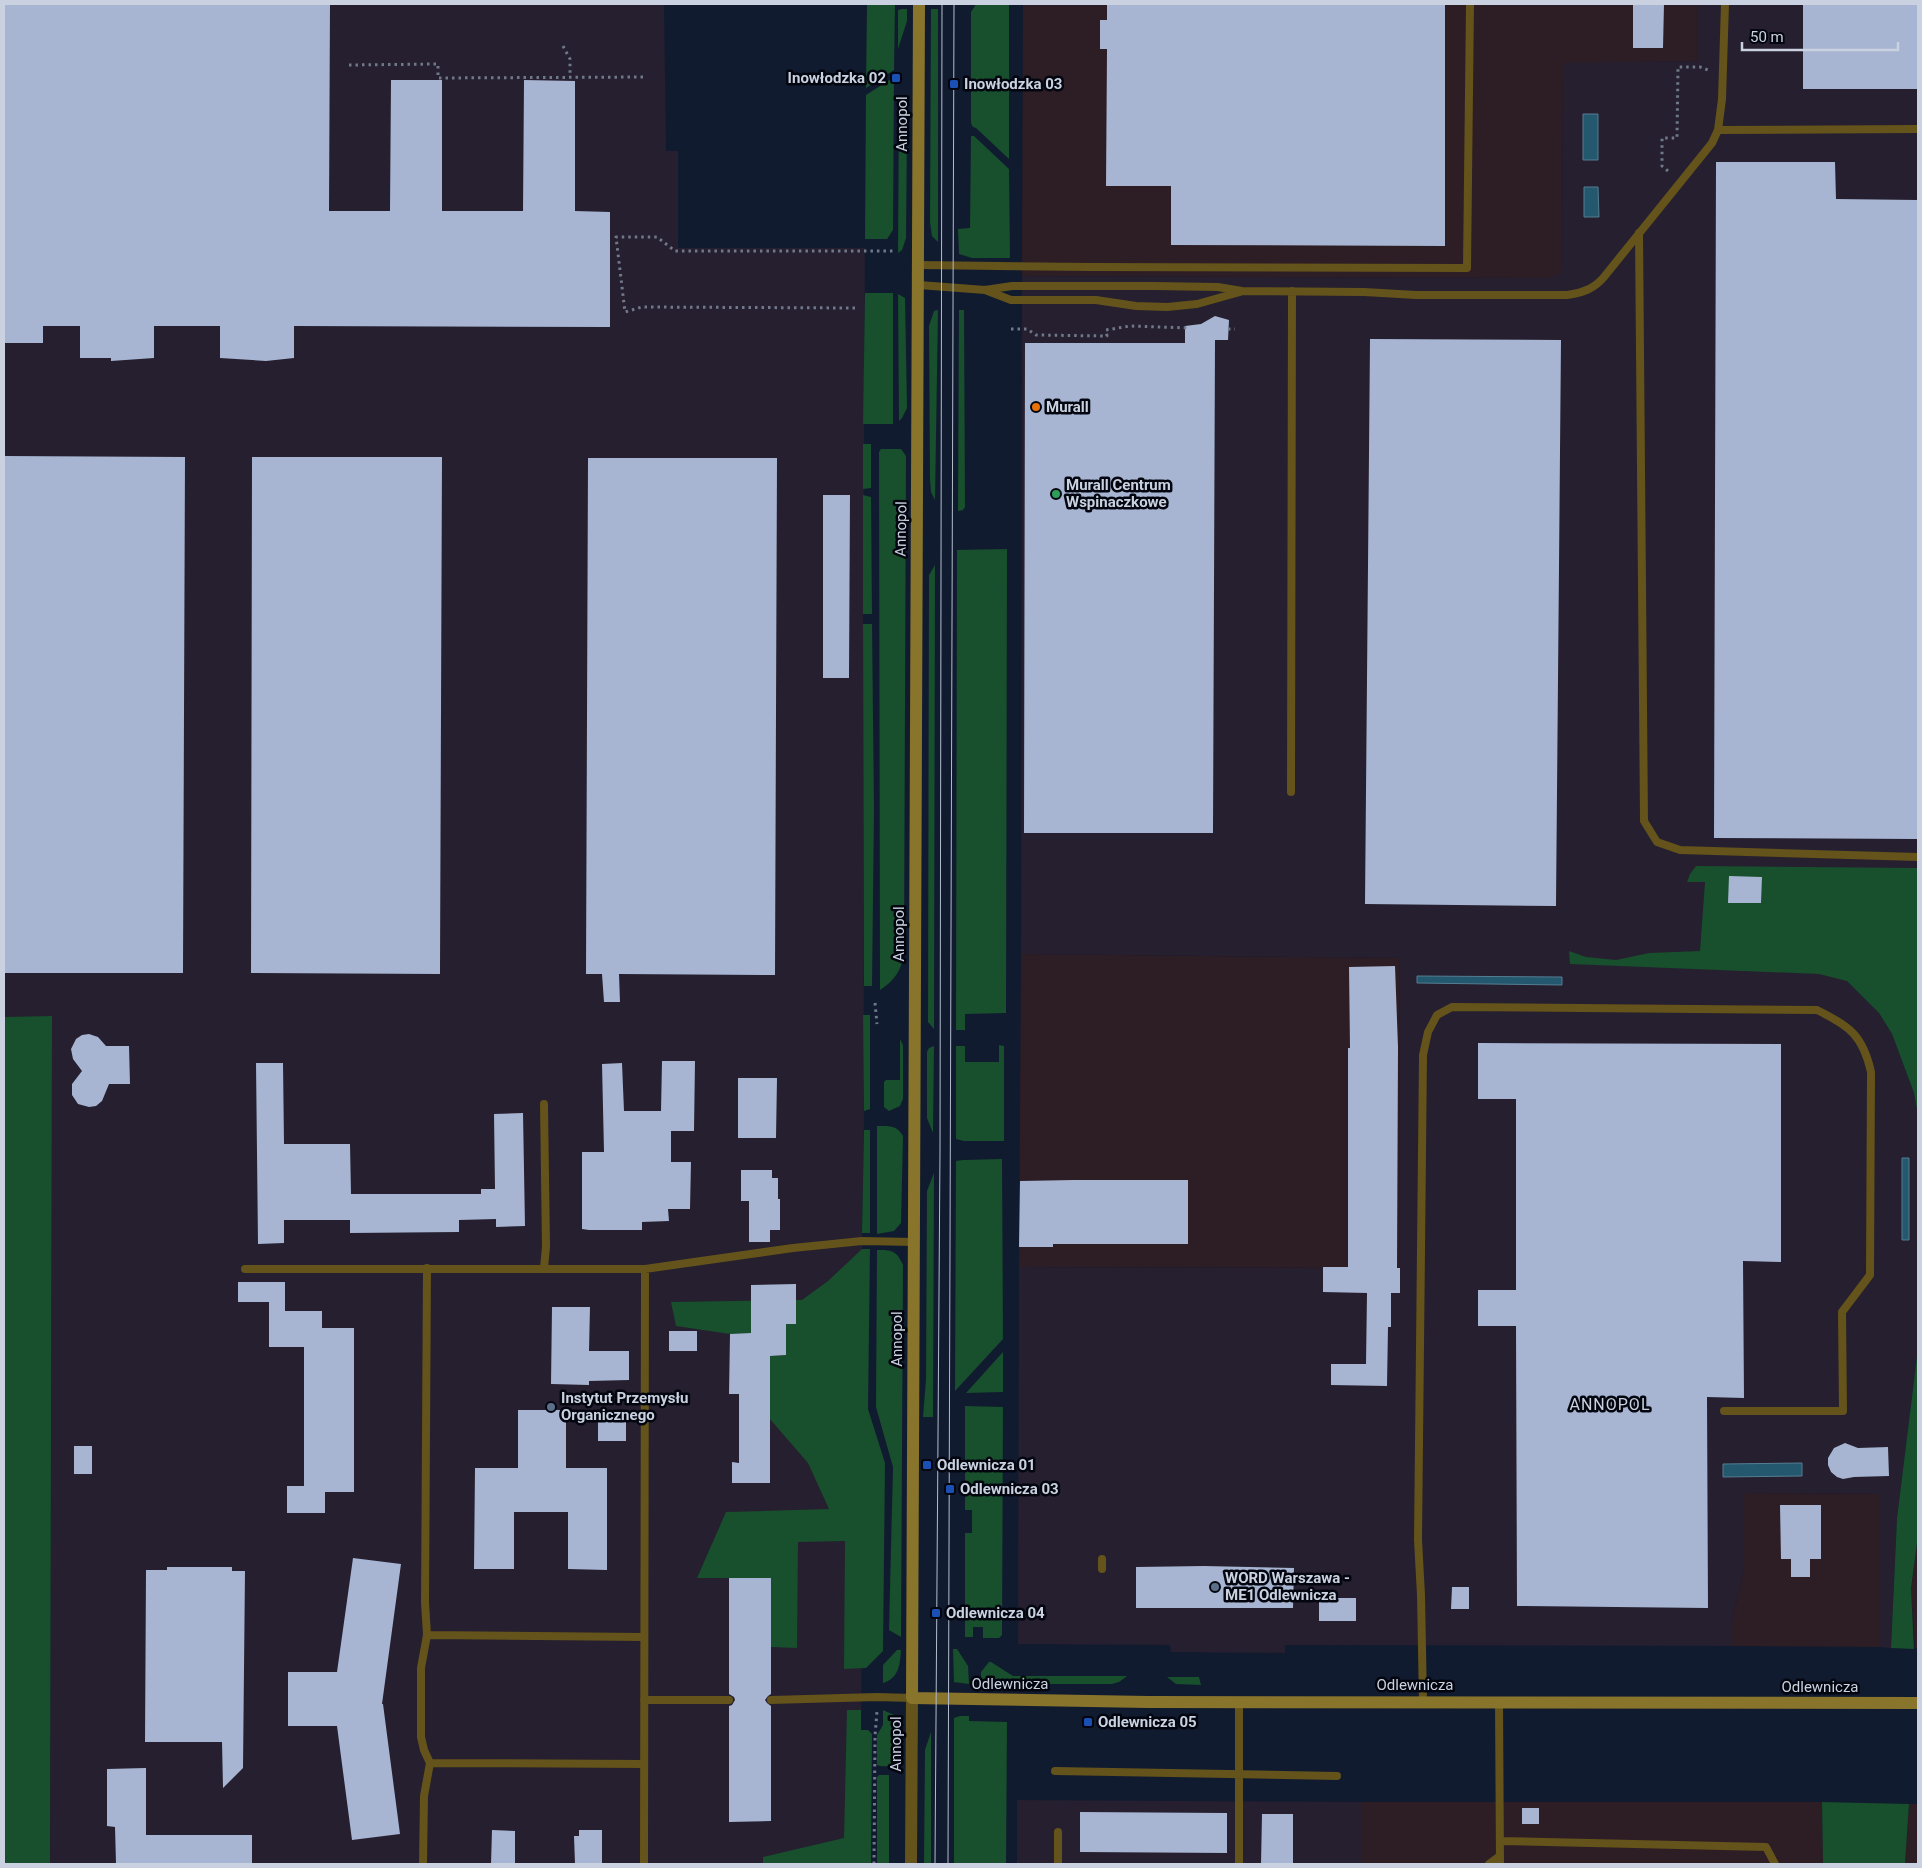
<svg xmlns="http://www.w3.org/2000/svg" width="1922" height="1868" viewBox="0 0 1922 1868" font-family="Roboto,sans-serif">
	<rect width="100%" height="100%" fill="#111b30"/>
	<path fill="#251f2f" d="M4,4H664L666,151H678V248H865L863,624L864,1119L862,1233L861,1864H50L52,1017H4Z
		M1698,4H1918V963L1847,981L1879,1013L1892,1034L1914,1093L1918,1115V1348L1897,1518L1891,1648L1880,1647V1494L1744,1493V1570L1731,1625V1646L1285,1645V1653L1171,1652L1170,1645L1018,1644L1019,1267L1400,1268L1399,958L1021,954L1022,276L1548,278L1562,272L1563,62L1697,61Z
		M1017,1800L1362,1802V1864H1017Z"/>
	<path fill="#2d1d25" d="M1023,4H1698L1697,61L1563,63L1562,273L1548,278L1022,276Z
		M1021,954L1399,958L1400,1268L1019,1267Z
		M1744,1493L1880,1494V1647L1731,1646V1625L1744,1570Z
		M1918,1536V1648H1915L1911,1588Z
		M1362,1802H1822L1823,1864H1362Z
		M1909,1804H1918V1864H1905Z"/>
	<path fill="#184f2c" d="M867,4H895L894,70L866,88Z
		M976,4H1009V159L976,128L973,127L971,123V12Z
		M902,9H907V21L898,49V10Z
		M931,9H938V242L932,236L930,222Z
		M894,77L893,230L887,239H865L866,95Z
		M899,98L907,125L906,238L902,250L898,253Z
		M971,136H974L1009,169L1010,258H972L959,254L958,229L970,228Z
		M865,293H893V424H863Z
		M898,294L905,298L907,408L902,418L899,421Z
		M938,310L935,500L931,492L930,479L929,326L934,311Z
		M959,310H964L965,507L963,510L958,511Z
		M863,444H871V488L863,489Z
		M881,449H901L906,456L904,952C902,970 895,980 880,990L879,452Z
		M863,495L871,497L872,614H863Z
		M1007,549L1006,1013L965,1014V1030H956L957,550Z
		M935,565L934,1029L928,1022L929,575Z
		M863,624H872L874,810L872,986H864Z
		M1696,866L1918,868V1115L1914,1093L1892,1034L1879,1013L1847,981L1819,974L1570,964L1569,951L1586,957L1616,960L1649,953L1700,951L1705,882H1687L1690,874Z
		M863,1015H870V1109L864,1111Z
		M52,1016L50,1864H4V1017Z
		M900,1039L903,1045V1099L900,1106L889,1111L884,1107V1082L886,1080H900Z
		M999,1045L1004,1046V1141H964L956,1139V1046H965V1062H999Z
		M934,1046L933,1133L927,1118V1052L929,1048Z
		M877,1126C889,1126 897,1125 903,1136L901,1223L894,1231L877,1234Z
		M864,1130H870V1233H862Z
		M1002,1159L1003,1339L955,1391L956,1161L963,1160Z
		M934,1173L933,1417H923L926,1380L927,1191Z
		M862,1249H870L868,1409L885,1463L883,1651L866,1668L844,1669L845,1541L798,1542L797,1648L771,1647V1578H697L726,1512L829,1509L808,1463L769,1418L770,1356L786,1355V1333L730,1334L676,1326L671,1302L802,1300L828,1281Z
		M877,1250C892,1250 896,1250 903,1265L901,1637L889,1630L893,1467L876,1407Z
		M1918,1348V1536L1911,1588L1914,1649L1891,1648L1897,1518Z
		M1003,1352V1392L966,1393Z
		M965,1406L1003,1407L1002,1635L999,1638H983V1627H973V1637H965V1533H972V1510H965Z
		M957,1649L968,1666L969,1684L954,1682L953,1649Z
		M897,1650H901C900,1665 899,1678 883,1683V1665Z
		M989,1662H991L1013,1676H1127L1119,1682L1112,1684H981V1672Z
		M1167,1677H1199L1201,1685L1176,1684Z
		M847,1710H861V1730H868L872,1734L871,1864H763V1857L844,1838Z
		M883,1710L894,1715L900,1727L898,1767L880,1766L877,1765V1735L883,1725Z
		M960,1716H969V1721L1007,1722L1006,1864H954V1718Z
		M931,1732V1864H924L925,1750Z
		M879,1775H889V1864H877V1777Z
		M1822,1802L1909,1804L1905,1864H1823Z"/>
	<path fill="#24586f" stroke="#567d91" d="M1583,114H1598V160H1583Z
		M1584,187H1598L1599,217H1584Z
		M1417,976L1562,977V985L1417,983Z
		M1902,1158H1909V1240H1902Z
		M1802,1463V1476L1723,1477V1464Z"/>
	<path fill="#a7b5d2" d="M4,4H330L329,211H390L391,80H442V211H523L524,80L575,81V211L610,212V327L294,326V358L266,361L220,358V326H154V358L111,361V358H80V326H43V343H4Z
		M1107,4H1445V246L1171,245V186H1106L1107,49H1100V20H1107Z
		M1633,4H1664L1663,48H1633Z
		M1803,4H1918V89H1803Z
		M1716,162H1835L1836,199L1918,200V839L1714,838Z
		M1215,316L1229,320L1228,340H1215L1213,833H1024L1025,343H1185V326L1201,324Z
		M1370,339L1561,340L1556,906L1365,904Z
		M4,456L185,457L183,973H4Z
		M252,457H442L440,974L251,973Z
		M588,458H777L775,975L619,974L620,1002H604L602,974H586Z
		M823,495H850L849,678H823Z
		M1729,876L1762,877L1761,903H1728Z
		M1395,966L1398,1047L1397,1268H1400V1293H1391V1327H1388L1387,1386L1331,1385V1364H1366L1367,1293L1323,1292V1267H1348V1048H1350L1349,967Z
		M89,1034L98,1037L106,1046H129L130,1084H109L102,1101L96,1106L89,1107L78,1104L72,1095V1084L82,1071L73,1059L71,1049L76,1039L82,1035Z
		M1478,1043L1781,1044V1262L1743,1261L1744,1398L1707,1397L1708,1608L1517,1606L1516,1326H1478V1290H1516V1099H1478Z
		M662,1061H695L694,1131H671V1162H691L690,1209H668L669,1221L642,1222V1230H589L582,1229V1152H604L602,1064L622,1063L624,1111H661Z
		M256,1063H283L284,1144H350L351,1194H481V1189H495L494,1114L523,1113L525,1226L496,1227V1219L459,1220V1232L350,1233V1220H284V1243L258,1244Z
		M738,1078H777L776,1138H738Z
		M741,1170H772V1178H778V1199H780V1230H770V1242H749V1201H741Z
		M1074,1180H1188V1244H1053V1247H1019L1020,1181Z
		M238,1282H285V1311H322V1328H354V1492H325V1513H287V1486H304V1347H269V1302H238Z
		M796,1284V1324H786V1355L770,1356V1483H732V1462L739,1463V1394H729L730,1334L751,1333V1285Z
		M552,1307H590L589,1351H629V1380L589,1381V1385L551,1384Z
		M669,1331H697V1351H669Z
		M518,1410H566V1468H607V1570L568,1569V1512H514V1569H474L475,1468H518Z
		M598,1412H626V1441H598Z
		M1845,1443L1858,1448L1888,1447L1889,1476L1854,1477L1843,1479L1837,1477L1831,1472L1828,1465V1458L1834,1448Z
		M74,1446H92V1474H74Z
		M1780,1505H1821V1559H1810V1577H1791V1559H1781Z
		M353,1558L401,1564L382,1704H383L400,1834L352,1840L337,1726H288V1672H337Z
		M1204,1566L1294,1568L1293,1608H1136V1567Z
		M167,1567H232V1571H245L243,1768L223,1788L222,1742H145L146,1570H167Z
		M729,1578H771V1694L768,1696L765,1700L767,1703L771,1706V1821L729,1822V1706L732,1705L735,1700L734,1697L729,1694Z
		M1452,1587H1469V1609H1451Z
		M1319,1598H1356V1621H1319Z
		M146,1768V1835H252V1864H116L115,1827L107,1826V1769Z
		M1522,1808H1539V1824H1522Z
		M1080,1812L1227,1813V1853L1080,1852Z
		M1262,1814H1293V1864H1261Z
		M492,1830L515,1831V1864H491Z
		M579,1830H602V1864H575L574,1836H579Z"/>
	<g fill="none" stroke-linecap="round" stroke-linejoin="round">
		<path stroke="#70798a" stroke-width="3" stroke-dasharray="2.5 4" stroke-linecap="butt" d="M563,46L570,59V77
			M349,65L438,64V78L643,77
			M1668,171L1662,166V138H1677L1678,67H1700L1708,70
			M855,308L642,307L625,312L616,237H657L675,251H896
			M1011,329H1027L1036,335L1107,336L1106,330L1130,326L1190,328
			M1228,329H1235
			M875,1003L877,1024
			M874,1864L875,1736L877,1711"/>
		<path stroke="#64531a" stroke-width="8" d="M1718,130L1918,129
			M1639,233L1644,821L1657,842L1680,850L1918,857
			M919,265L1091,267L1467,268L1470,4
			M919,285L985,290L1012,286H1154L1218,287L1242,291L1364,292L1416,295H1567C1582,293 1594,289 1604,277L1712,143L1718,130L1722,99L1725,4
			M985,290L1011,300H1096L1136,306L1167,307L1197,304L1240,292
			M1291,792L1292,291
			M544,1104L546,1247L544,1268
			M427,1268L425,1602L427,1635
			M245,1269H645L793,1248L862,1241L914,1242
			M1102,1559V1569
			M644,1637L427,1635L421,1668V1737L424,1750L430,1763L644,1764
			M644,1700H729
			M771,1700L877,1697L912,1698
			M1423,1702L1421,1595L1418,1540L1423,1055L1428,1032L1437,1015L1452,1007L1817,1010C1850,1026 1863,1036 1871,1072L1870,1275L1842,1312L1843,1411H1724
			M1499,1702L1500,1864
			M1055,1771L1337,1776
			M1058,1832V1864
			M1500,1841L1766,1847L1775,1864
			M423,1864L424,1796L430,1763
			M644,1864L645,1269
			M1239,1864V1702
			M1489,1864L1500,1856"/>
		<path stroke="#64531a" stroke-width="12" d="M911,1864L912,1698"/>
		<path stroke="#89742c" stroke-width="12" d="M919,4L912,1698L1148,1702L1918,1703"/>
		<path stroke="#b4bdcc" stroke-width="1" d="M935,1864L940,1150L942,4
			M948,1864L954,4"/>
	</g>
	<g fill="#1a4fb4" stroke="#03060f" stroke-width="2">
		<rect x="891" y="73" width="10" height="10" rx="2.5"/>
		<rect x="949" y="79" width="10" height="10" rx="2.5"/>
		<rect x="922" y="1460" width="10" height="10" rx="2.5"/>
		<rect x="945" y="1484" width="10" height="10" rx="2.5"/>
		<rect x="931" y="1608" width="10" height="10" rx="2.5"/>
		<rect x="1083" y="1717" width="10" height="10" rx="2.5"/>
	</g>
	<circle fill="#e8710a" stroke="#03060f" stroke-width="2" cx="1036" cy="407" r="5"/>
	<circle fill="#2e9e5b" stroke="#03060f" stroke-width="2" cx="1056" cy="494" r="5"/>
	<g fill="#5c6f8a" stroke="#03060f" stroke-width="2">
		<circle cx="551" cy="1407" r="5"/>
		<circle cx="1215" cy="1587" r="5"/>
	</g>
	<g text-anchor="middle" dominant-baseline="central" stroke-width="5" stroke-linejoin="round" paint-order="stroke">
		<g font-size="15" font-weight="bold" fill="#cad2e1" stroke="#03060f" text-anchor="start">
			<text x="886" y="78" text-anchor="end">Inowłodzka 02</text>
			<text x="964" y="84">Inowłodzka 03</text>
			<text x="1046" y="407">Murall</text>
			<text x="1066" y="485">Murall Centrum<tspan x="1066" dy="17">Wspinaczkowe</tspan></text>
			<text x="561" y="1398">Instytut Przemysłu<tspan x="561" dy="17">Organicznego</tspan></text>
			<text x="937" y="1465">Odlewnicza 01</text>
			<text x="960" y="1489">Odlewnicza 03</text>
			<text x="1225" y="1578">WORD Warszawa -<tspan x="1225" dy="17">ME1 Odlewnicza</tspan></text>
			<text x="946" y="1613">Odlewnicza 04</text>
			<text x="1098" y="1722">Odlewnicza 05</text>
		</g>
		<g font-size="15" fill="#cad2e1" stroke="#03060f">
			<text transform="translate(902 124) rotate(-90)">Annopol</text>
			<text transform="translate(901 529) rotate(-89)">Annopol</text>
			<text transform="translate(899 934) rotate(-90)">Annopol</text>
			<text transform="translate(897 1339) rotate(-90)">Annopol</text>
			<text x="1010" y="1684">Odlewnicza</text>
			<text x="1415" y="1685">Odlewnicza</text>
			<text x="1820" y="1687">Odlewnicza</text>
			<text transform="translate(896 1744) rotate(-90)">Annopol</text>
		</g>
		<g font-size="16" letter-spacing="1" fill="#cad2e1" stroke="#03060f">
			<text x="1610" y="1404">ANNOPOL</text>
		</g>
	</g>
	<rect width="1922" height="1868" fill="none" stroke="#cad2e1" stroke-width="10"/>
	<path d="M1742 42v8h156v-8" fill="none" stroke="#cad2e1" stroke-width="2.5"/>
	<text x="1750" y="42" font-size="15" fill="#cad2e1" stroke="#03060f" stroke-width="4" paint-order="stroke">50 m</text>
</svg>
